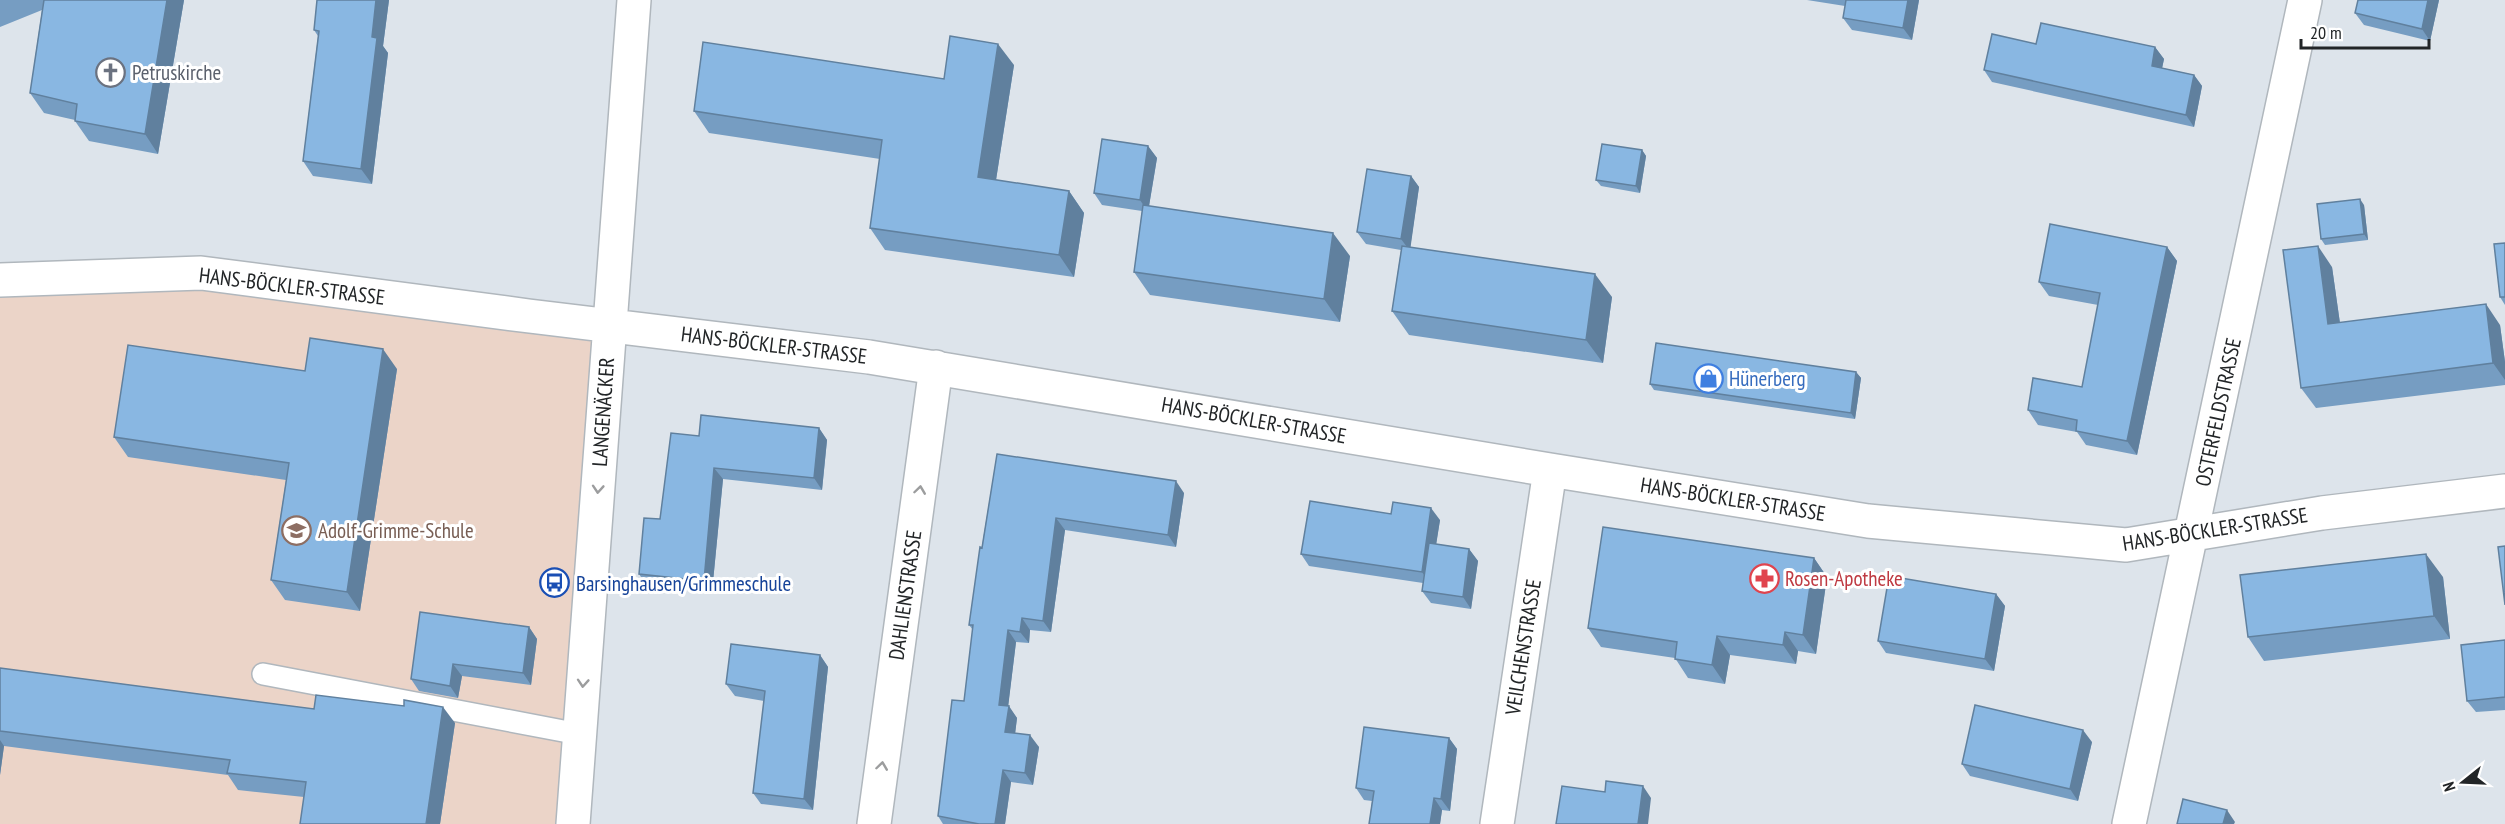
<svg xmlns="http://www.w3.org/2000/svg" width="2505" height="824" viewBox="0 0 2505 824" font-family="'PT Sans Narrow',sans-serif">
	<rect width="100%" height="100%" fill="#dde4eb"/>
	<path fill="#ebd4c8" d="M201,273L610,326L573,824H0V280Z"/>
	<g fill="none" stroke-linecap="round" stroke-linejoin="round">
		<defs>
			<path id="service" d="M263,674L579,734"/>
			<path id="minor" d="M0,280L201,273L529,316L869,357L1550,470L1868,521L2126,545L2322,513L2505,491
				M573,824L634,0
				M874,824L936,367
				M1497,824L1550,470
				M2129,824L2305,0"/>
		</defs>
		<use href="#service" stroke="#b0b7bd" stroke-width="24"/>
		<use href="#minor" stroke="#b0b7bd" stroke-width="36"/>
		<use href="#service" stroke="#fff" stroke-width="21"/>
		<use href="#minor" stroke="#fff" stroke-width="33"/>
	</g>
	<path fill="#769dc2" d="M0,0H184L158,154L89,141L75,121V120L44,113L30,93L42,10L0,27Z
		M317,0H389L383,46L388,53L372,184L313,176L303,161L318,36L314,30Z
		M1807,0H1919L1912,40L1852,30L1843,18L1845,6Z
		M2439,0L2430,41L2364,25L2355,13Z
		M2036,44L2155,47L2164,59L2162,68L2194,75L2202,86L2194,127L1992,82L1984,70Z
		M1014,65L996,180L1069,191L1084,213L1074,277L885,250L870,228L880,159L709,133L694,111L944,79Z
		M1148,146L1157,158L1149,206L1350,256L1340,322L1150,295L1134,272L1142,211L1102,205L1094,193Z
		M1642,150L1646,156L1640,193L1601,186L1596,180Z
		M1411,176L1419,187L1410,248L1612,297L1603,363L1409,335L1392,311L1401,250L1366,244L1357,232Z
		M2364,205L2368,240L2325,245L2321,239Z
		M2505,243V305L2500,297Z
		M2167,247L2177,261L2137,455L2086,445L2077,432L2038,425L2028,410L2082,387L2098,305L2049,296L2039,282Z
		M2332,267L2340,323L2500,325L2505,362V385L2316,408L2301,388Z
		M397,369L360,611L285,600L271,580L286,480L128,457L114,437L305,371Z
		M1856,372L1861,378L1855,419L1654,390L1650,384Z
		M819,428L827,440L822,490L723,479L712,592L647,586L639,574L660,519L699,436Z
		M997,454L1184,493L1176,547L1065,530L1051,632L1030,630L1029,643L1016,642L1008,706L1017,718L1015,733L1039,747L1033,785L1011,782L1005,824H943L938,816L964,701L973,630L969,625Z
		M1391,514L1440,520L1436,544L1469,549L1478,561L1471,609L1431,603L1422,591L1423,583L1309,566L1301,554Z
		M1814,558L1827,577L1816,654L1798,651L1796,664L1730,655L1725,684L1688,678L1675,658L1601,647L1588,628Z
		M2443,577L2450,639L2264,661L2248,637Z
		M1996,594L2005,606L1994,671L1886,653L1878,641Z
		M529,627L537,639L531,685L462,676L458,698L419,691L411,679Z
		M2505,640V710L2476,712L2467,701Z
		M820,655L828,667L813,810L761,804L753,793L764,701L735,696L726,684Z
		M0,668L314,709L455,723L440,824H300L304,797L238,790L228,775L4,746L0,775Z
		M1449,738L1457,749L1450,811L1442,810L1440,824H1369L1372,801L1364,800L1356,788Z
		M2092,742L2078,801L1970,776L1962,764Z"/>
	<path fill="#60809e" d="M167,0H184L158,154L145,134Z
		M376,0H389L383,46L388,53L372,184L361,169L372,37Z
		M1908,0H1919L1912,40L1903,28Z
		M2428,0H2439L2430,41L2422,29Z
		M998,44L1014,65L993,199L978,177Z
		M2155,47L2164,59L2160,78L2152,66Z
		M2194,75L2202,86L2194,127L2186,115Z
		M1148,146L1157,158L1148,212L1140,200Z
		M1642,150L1646,156L1640,193L1636,186Z
		M1411,176L1419,187L1410,251L1401,239Z
		M1069,191L1084,213L1074,277L1059,255Z
		M2360,199L2364,205L2368,240L2364,234Z
		M1333,233L1350,256L1340,322L1324,299Z
		M2318,246L2332,267L2343,345L2328,324Z
		M2167,247L2177,261L2137,455L2127,441Z
		M1595,274L1612,297L1603,363L1586,340Z
		M2486,304L2500,325L2505,362V380L2493,363Z
		M383,349L397,369L360,611L347,592Z
		M1856,372L1861,378L1855,419L1851,413Z
		M819,428L827,440L822,490L814,478Z
		M714,468L723,479L712,592L704,581Z
		M1176,481L1184,493L1176,547L1168,535Z
		M1431,508L1440,520L1430,584L1422,572Z
		M1056,518L1065,530L1051,632L1043,621Z
		M1469,549L1478,561L1471,609L1463,597Z
		M2426,554L2443,577L2450,639L2434,616Z
		M1814,558L1827,577L1816,654L1803,635Z
		M1996,594L2005,606L1994,671L1985,659Z
		M1022,618L1030,630L1029,643L1020,632Z
		M529,627L537,639L531,685L523,673Z
		M1008,630L1016,642L1007,716L999,705Z
		M1785,632L1798,651L1796,664L1783,645Z
		M1717,636L1730,655L1725,684L1712,665Z
		M820,655L828,667L813,810L804,799Z
		M453,664L462,676L458,698L450,686Z
		M1009,706L1017,718L1014,743L1005,732Z
		M443,707L455,723L440,824H426Z
		M2083,730L2092,742L2078,801L2070,789Z
		M1030,735L1039,747L1033,785L1025,773Z
		M1449,738L1457,749L1450,811L1441,799Z
		M0,740L4,746L0,775Z
		M1003,770L1011,782L1005,824H995Z
		M1643,786L1651,798L1648,824H1638Z
		M1434,798L1442,810L1440,824H1430Z
		M2227,810L2235,822L2234,824H2223Z"/>
	<path fill="#89b7e2" stroke="#60809e" stroke-width="1.5" d="M44,0H167L145,134L75,121L77,104L30,93Z
		M317,0H376L372,37L377,38L361,169L303,161L319,31L314,30Z
		M1846,0H1908L1903,28L1843,18Z
		M2358,0H2428L2422,29L2355,13Z
		M2041,23L2155,47L2152,66L2194,75L2186,115L1984,70L1992,34L2036,44Z
		M950,36L998,44L978,177L1069,191L1059,255L870,228L882,140L694,111L703,42L944,79Z
		M1102,139L1148,146L1140,200L1094,193Z
		M1602,144L1642,150L1636,186L1596,180Z
		M1367,169L1411,176L1401,239L1357,232Z
		M2360,199L2364,234L2321,239L2317,204Z
		M1143,205L1333,233L1324,299L1134,272Z
		M2050,224L2167,247L2127,441L2076,431L2077,420L2028,410L2033,378L2082,387L2100,293L2039,282Z
		M2505,243V297H2500L2494,244Z
		M1402,246L1595,274L1586,340L1392,311Z
		M2318,246L2328,324L2486,304L2493,363L2301,388L2283,250Z
		M310,338L383,349L347,592L271,580L289,463L114,437L128,345L305,371Z
		M1656,343L1856,372L1851,413L1650,384Z
		M701,415L819,428L814,478L714,468L704,581L639,574L644,518L660,519L671,433L699,436Z
		M997,454L1176,481L1168,535L1056,518L1043,621L1022,618L1020,632L1008,630L999,705L1009,706L1005,732L1030,735L1025,773L1003,770L995,824H979L938,816L952,700L964,701L973,625H969L980,547L982,548Z
		M1310,501L1391,514L1393,502L1431,508L1422,572L1301,554Z
		M1603,527L1814,558L1803,635L1785,632L1783,645L1717,636L1712,665L1675,659L1677,642L1588,628Z
		M1429,543L1469,549L1463,597L1422,591Z
		M2505,546V605L2498,547Z
		M2426,554L2434,616L2248,637L2240,575Z
		M1889,576L1996,594L1985,659L1878,641Z
		M420,612L529,627L523,673L453,664L450,686L411,679Z
		M2505,640V697L2467,701L2461,645Z
		M731,644L820,655L804,799L753,793L765,691L726,684Z
		M0,668L314,709L316,695L404,706V700L443,707L426,824H300L306,782L227,773L230,760L0,731Z
		M1975,705L2083,730L2070,789L1962,764Z
		M1364,727L1449,738L1441,799L1434,798L1430,824H1369L1374,791L1356,788Z
		M1606,781L1643,786L1638,824H1556L1562,786L1605,792Z
		M2183,799L2227,810L2223,824H2177Z"/>
	<defs><path id="oneway-chevron" d="M-2-3.5L2.5 0L-2 3.5" fill="none" stroke-width="1.6" stroke-linecap="round" stroke-linejoin="round" transform="scale(1.5)"/></defs>
	<g stroke="#9c9d9e">
		<use href="#oneway-chevron" transform="translate(598 489) rotate(94)"/>
		<use href="#oneway-chevron" transform="translate(920 490) rotate(-82)"/>
		<use href="#oneway-chevron" transform="translate(583 683) rotate(94)"/>
		<use href="#oneway-chevron" transform="translate(882 766) rotate(-82)"/>
	</g>
	<defs>
		<symbol id="church-ring" viewBox="-11 -11 22 22"><circle r="9.5" fill="#fff" stroke="#6b7280" stroke-width="1.5"/><path d="M-1.2-6h2.4v3.5h3.3v2.4h-3.3V6h-2.4V-.1h-3.3v-2.4h3.3Z" fill="#6b7280"/></symbol>
		<symbol id="shop-ring" viewBox="-11 -11 22 22"><circle r="9.5" fill="#fff" stroke="#3f7fe0" stroke-width="1.5"/><path d="M-5-2.5h2.3a2.7 3.5 0 0 1 5.4 0H5L5.5 6h-11ZM-1.5-2.5h3a1.5 2.3 0 0 0-3 0Z" fill="#3f7fe0"/></symbol>
		<symbol id="school-ring" viewBox="-11 -11 22 22"><circle r="9.5" fill="#fff" stroke="#8d6e63" stroke-width="1.5"/><path d="M0-5L7-2L0 1L-7-2ZM-4 1L0 2.5L4 1V4Q0 6-4 4Z" fill="#8d6e63"/></symbol>
		<symbol id="pharmacy-ring" viewBox="-11 -11 22 22"><circle r="9.5" fill="#fff" stroke="#e0444e" stroke-width="1.5"/><path d="M-2-6h4v4h4v4h-4v4h-4v-4h-4v-4h4Z" fill="#e0444e"/></symbol>
		<symbol id="bus-ring" viewBox="-11 -11 22 22"><circle r="9.5" fill="#fff" stroke="#1a4fb4" stroke-width="1.5"/><path d="M-5-6H5V4H4V6H2V4H-2V6H-4V4H-5ZM-3.5-4V0h7V-4ZM-3.5 1.2v1.5H-2V1.2ZM2 1.2v1.5H3.5V1.2Z" fill="#1a4fb4"/></symbol>
	</defs>
	<g fill-rule="evenodd">
		<use href="#church-ring" x="94" y="56" width="33" height="33"/>
		<use href="#shop-ring" x="1692" y="362" width="33" height="33"/>
		<use href="#school-ring" x="280" y="514" width="33" height="33"/>
		<use href="#pharmacy-ring" x="1748" y="562" width="33" height="33"/>
		<use href="#bus-ring" x="538" y="566" width="33" height="33"/>
	</g>
	<g text-anchor="middle" dominant-baseline="central" stroke-width="6" stroke-linejoin="round" paint-order="stroke">
		<g font-size="21" fill="#5b616d" stroke="#fff" text-anchor="start">
			<text x="132" y="72">Petruskirche</text>
		</g>
		<g font-size="21" fill="#222527" stroke="#fff">
			<text transform="translate(292 286) rotate(7)">HANS-BÖCKLER-STRASSE</text>
			<text transform="translate(774 345) rotate(7)">HANS-BÖCKLER-STRASSE</text>
			<text transform="translate(603 412) rotate(-86)">LANGENÄCKER</text>
			<text transform="translate(2218 412) rotate(-78)">OSTERFELDSTRASSE</text>
			<text transform="translate(1254 420) rotate(10)">HANS-BÖCKLER-STRASSE</text>
			<text transform="translate(1733 499) rotate(9)">HANS-BÖCKLER-STRASSE</text>
			<text transform="translate(2215 529) rotate(-9)">HANS-BÖCKLER-STRASSE</text>
			<text transform="translate(905 595) rotate(-82)">DAHLIENSTRASSE</text>
			<text transform="translate(1523 647) rotate(-81)">VEILCHENSTRASSE</text>
		</g>
		<g font-size="21" fill="#366cbe" stroke="#fff" text-anchor="start">
			<text x="1729" y="378">Hünerberg</text>
		</g>
		<g font-size="21" fill="#785e54" stroke="#fff" text-anchor="start">
			<text x="318" y="530">Adolf-Grimme-Schule</text>
		</g>
		<g font-size="21" fill="#be3a42" stroke="#fff" text-anchor="start">
			<text x="1785" y="578">Rosen-Apotheke</text>
		</g>
		<g font-size="21" fill="#164399" stroke="#fff" text-anchor="start">
			<text x="576" y="583">Barsinghausen/Grimmeschule</text>
		</g>
	</g>
	<g transform="translate(2463 782) rotate(252)" stroke="#ffffff" stroke-width="4.5" paint-order="stroke">
	<path d="M0-4.5L10 22L0 15L-10 22Z" fill="#222527"/>
	<text y="-9" font-size="16" font-weight="bold" text-anchor="middle" fill="#222527">N</text>
	</g>
	<path d="M2301 39v9h128v-9" fill="none" stroke="#222527" stroke-width="3"/>
	<text x="2310" y="39" font-size="18" fill="#222527" stroke="#ffffff" stroke-width="4.5" paint-order="stroke">20 m</text>
</svg>
